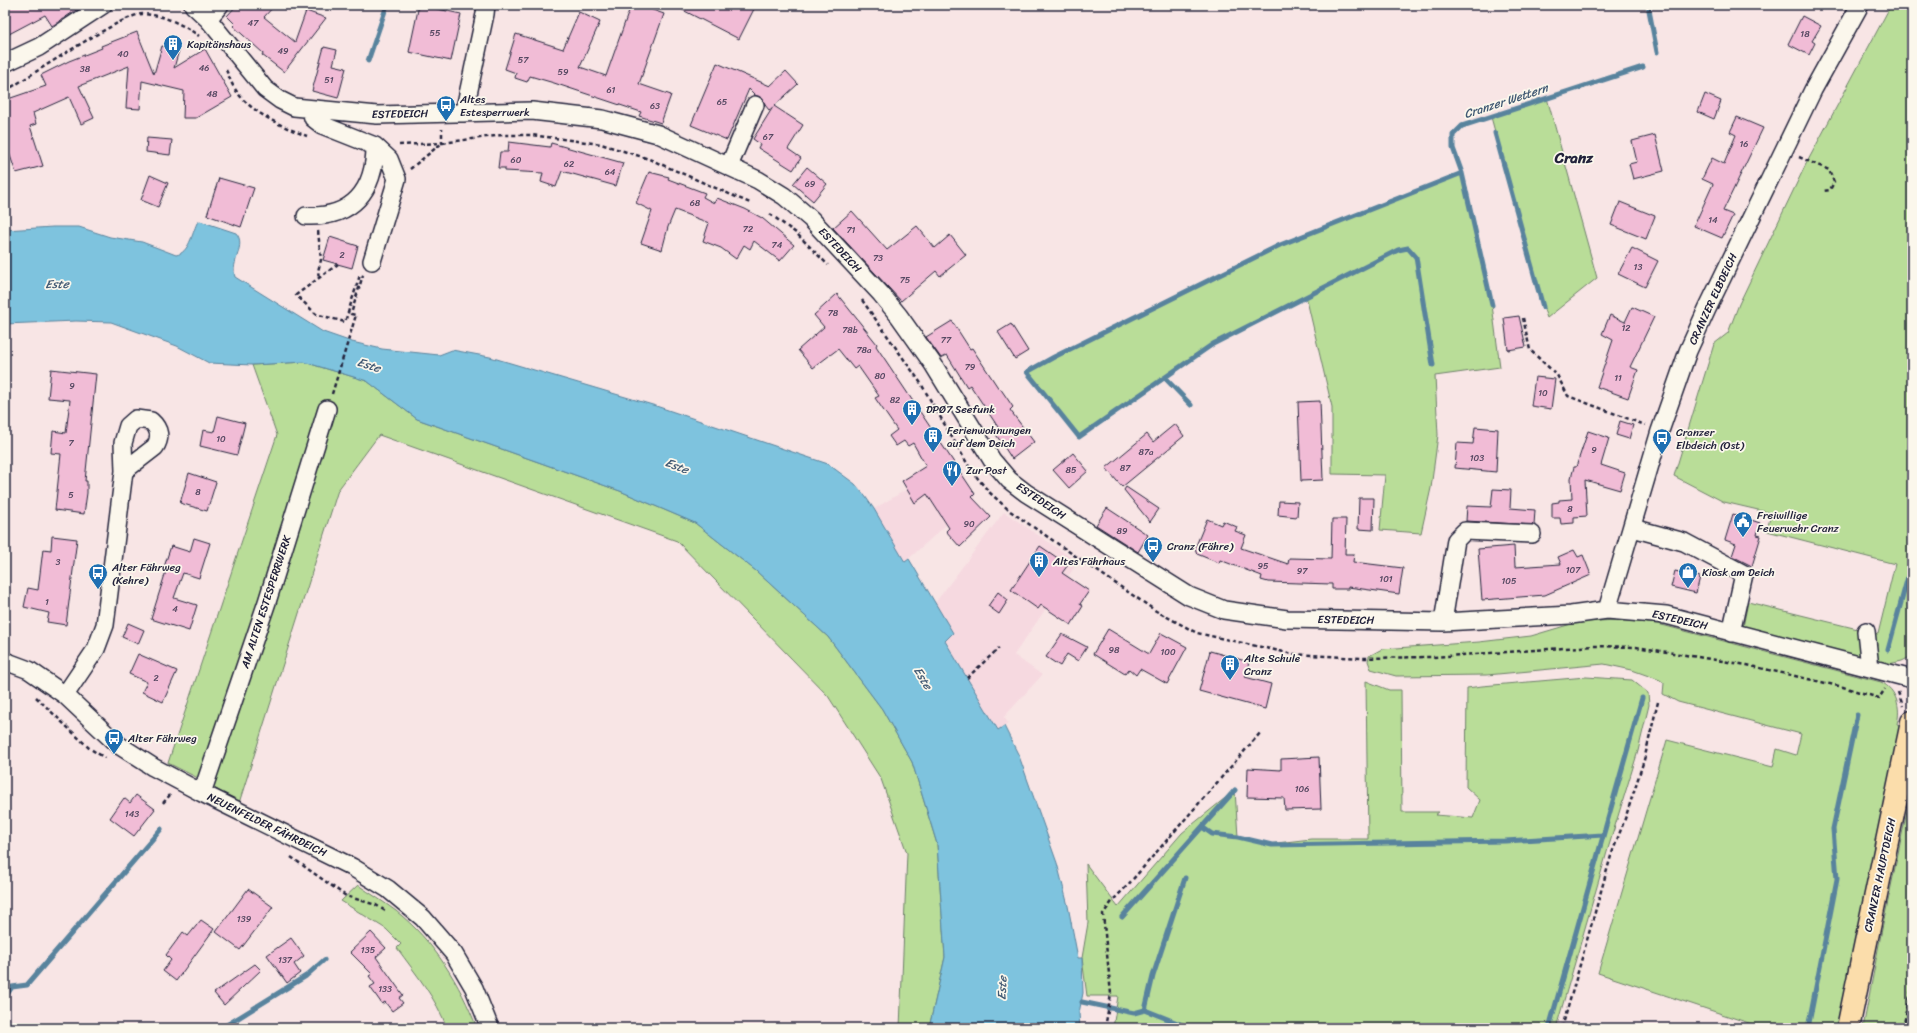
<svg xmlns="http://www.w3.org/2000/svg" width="1917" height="1033" viewBox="0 0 1917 1033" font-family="Sriracha,sans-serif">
	<rect width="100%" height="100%" fill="#f8e5e5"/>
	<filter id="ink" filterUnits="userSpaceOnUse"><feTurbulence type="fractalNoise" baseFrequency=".025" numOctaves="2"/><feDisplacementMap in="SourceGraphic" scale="8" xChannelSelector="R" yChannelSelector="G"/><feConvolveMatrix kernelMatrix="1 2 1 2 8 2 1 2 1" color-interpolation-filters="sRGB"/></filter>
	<g filter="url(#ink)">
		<path fill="#f6d9e0" d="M952,462L955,463L976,498L905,562L874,509Z
			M1004,512L1078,562L1014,655L1042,675L1004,717L1008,723L998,730L945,641L935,603Z"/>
		<path fill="#b9dd98" stroke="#6e806a" d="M1891,5H1912V656L1902,661L1889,664L1743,627L1748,602L1878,634L1895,564L1767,531L1771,513L1724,502L1674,476L1714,344L1728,333L1739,304L1805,166Z
			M1547,98L1597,278L1547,318L1543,307L1491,117Z
			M1462,173L1492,305L1500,367L1435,376L1438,435L1431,488L1421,533L1380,530L1385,475L1332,474V407L1306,296L1213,344L1079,437L1027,372L1054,357L1280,245Z
			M304,362L367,381L417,419L620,491L695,523L756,571L828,637L882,709L912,762L937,844L945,957L929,1028H900L907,853L881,779L828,696L677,541L379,435L338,490L239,803L196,777L168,763L277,435L252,365Z
			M1618,620L1658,624L1881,682C1897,690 1901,708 1897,724L1903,726L1860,917L1838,1028H1764L1598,973L1667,740L1773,767L1777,749L1796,755L1801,734L1678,702L1663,694L1664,683L1660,680L1632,670L1604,664L1487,675L1396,676L1371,669L1368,661L1369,656L1382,649L1479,642L1531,636L1578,622Z
			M1586,677L1632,680L1648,693L1649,705L1638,751L1607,852L1556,1028H1113L1118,996H1087L1082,958L1088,923L1086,864L1118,907L1182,833L1235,790L1238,837L1268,844L1311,839H1368L1366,681L1389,690H1401L1402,812H1439L1435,815L1473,818L1480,800L1466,787L1467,688L1482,686Z
			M1912,787V1028H1863L1881,934Z
			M358,885C371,894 384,902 396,911C434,941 460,984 477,1028H447C436,998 416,974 397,948L401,944L386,929L341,901Z"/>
		<path fill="#7ec3de" stroke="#59839d" d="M200,221L236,233C247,245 230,262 235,277L323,332L352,342L382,349L439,355L452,350L490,357L656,406L828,464L855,484L865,496L874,509L905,562L909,559L953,633L945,641L998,730L1004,726L1019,756L1057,863L1068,906L1078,958H1082L1083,993L1079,1013L1080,1028H929L945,957L937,844L912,762L882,709L828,637L756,571L695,523L620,491L417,419L367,381L304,362L252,365L209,363L177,346L111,322L76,321L5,324V230L53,227H79L110,237L142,242L176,255C189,253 192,234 197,223Z"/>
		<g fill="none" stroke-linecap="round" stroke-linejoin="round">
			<path stroke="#59839d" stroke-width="5" d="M1648,5L1657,52
				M368,61L387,5
				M1495,133L1543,307
				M1492,305L1462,173L1453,148V135L1462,126L1643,67
				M1433,365L1416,257L1408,248L1398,250L1213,344L1079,437L1027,372L1054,357L1280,245L1462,173
				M1165,378L1191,405
				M1888,650L1912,562
				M1202,827L1235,790
				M1122,917L1202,827L1212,834L1238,837L1272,845L1505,841L1603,835
				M5,997L12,987L27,985L161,829
				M1082,1002L1134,1013L1145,1010L1190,1028
				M1145,1010L1153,976L1185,878
				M222,1028L306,976L324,960
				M1549,1028L1642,698
				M1808,1028L1837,879L1833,829L1857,715"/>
		</g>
		<path fill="#f1bcd6" stroke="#22223b" d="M5,5H84L52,26L45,15L9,34L5,26Z
			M237,5H275L264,17L295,42L306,11L326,18L284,72L262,55L263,53L233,26L235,24L227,16Z
			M419,5L461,14L451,61L409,52Z
			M631,5H639L664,14L639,84L671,95L661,123L639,116L641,112L554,83L530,76L527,82L515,78L516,73L505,69L516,34L563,49L579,12L600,22L580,67L606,76Z
			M673,5H756L739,39Z
			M1802,16L1821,26L1812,41L1815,43L1809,55L1788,44Z
			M137,32L154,74L162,46L179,50L174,68L205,49L232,97L196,118H183L184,91L142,81L140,109L126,108L129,66L79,86L94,118L81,124L69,97L33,113L36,124L30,126L43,166L16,173L5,141V100L46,86L41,75L69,61L102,48L101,46Z
			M324,47L337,50L333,65L346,68L338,98L312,91Z
			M717,63L770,86L786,71L798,84L774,106L803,125L788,149L801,158L793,170L758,148L760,144L753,139L773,107L769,110L765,105L763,99L755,95L749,89L727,140L691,125Z
			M1705,94L1721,101L1714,119L1698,112Z
			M1737,117L1763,128L1723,211L1733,215L1722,238L1694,226L1713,184L1702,179L1712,158L1724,164L1736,135L1730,132Z
			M1655,135L1664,171L1633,179L1629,164L1637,162L1632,141Z
			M147,138L172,140L170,155L146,152Z
			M509,142L550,147L551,143L623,163L616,186L562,171L556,187L541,182L543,173L505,171V168H498L500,152H508Z
			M807,167L827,184L813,201L793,184Z
			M649,172L669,177L668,179L705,193L703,197L714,203L717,198L745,209L762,218L794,245L780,261L754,241L750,249L744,245L736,259L721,248L703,241L709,223L675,210L668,227L662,250L641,243L652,211L636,203Z
			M150,175L168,183L158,207L141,200Z
			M219,178L254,188L241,227L207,215Z
			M1620,202L1655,216L1646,239L1611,225Z
			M852,211L887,250L917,226L935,248L950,235L966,255L940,276L936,271L901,301L833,228Z
			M330,237L358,246L352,268L323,260Z
			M1632,248L1658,261L1645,287L1618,274Z
			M837,294L877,344L876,346L975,494L972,497L991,517L960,547L946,531L949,528L927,494L915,503L902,481L926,466L913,443L908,446L904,441L896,446L889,436L897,430L875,398L879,396L858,366L854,369L838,349L813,368L798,350L824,327L814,315Z
			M1632,307L1654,317L1630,367L1638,370L1628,398L1597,387L1613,340L1602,334L1610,315L1625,322Z
			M1519,316L1526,347L1508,350L1504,318Z
			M952,321L970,349L972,348L999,389L1000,388L1013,407L1010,410L1034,442L1012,459L995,433L1000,430L970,385L967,387L947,355L941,358L926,337Z
			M1011,324L1028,351L1015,359L998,332Z
			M51,369L96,374L85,481H87V493L84,514L55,510L61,454L51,453L53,431L66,433L70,400L48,398Z
			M1535,377L1555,379L1551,409L1531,406Z
			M1320,401L1323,480L1301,481L1298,402Z
			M218,416L245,423L237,455L200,446L203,430L214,432Z
			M1620,421L1633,425L1629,439L1616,435Z
			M1175,424L1184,436L1122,487L1106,468L1147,434L1153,442Z
			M1475,427L1498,429L1496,472L1455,468L1457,443L1473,444Z
			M1588,431L1609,438L1601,465L1625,473L1620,490L1585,480L1587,516L1574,517V523L1561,524L1560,518H1552V503L1559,502V500L1572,499L1571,478L1574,467H1576Z
			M1073,453L1088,471L1069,488L1053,470Z
			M189,473L216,482L207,511L180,503Z
			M1126,487L1159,509L1150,522L1124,490Z
			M1493,489L1511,490L1510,508L1535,510L1534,525L1466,521L1467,506L1491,507Z
			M1359,498H1374L1373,530L1358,529Z
			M1279,501L1298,502L1297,517L1278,515Z
			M1107,508L1148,535L1138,552L1096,525Z
			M1733,514L1760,523L1757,535L1761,536L1752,566L1732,556L1736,544L1725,540Z
			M1207,519L1221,525L1223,521L1237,527L1235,531L1246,535L1241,548L1288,564L1289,558L1331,559L1332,519H1346L1345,554H1354L1353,562L1403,568L1399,594L1348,587V589H1332V584H1331L1268,582L1261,580L1262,576L1220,560L1219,563L1197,554L1195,548Z
			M52,536L77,539L66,625L47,622L49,613L24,607L28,588L38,590L43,549L51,550Z
			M194,538L210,543L199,578L183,573L174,598L197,605L189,631L151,619L167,568L164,567L171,546L190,552Z
			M1040,546L1068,565L1062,573L1089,591L1080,604L1083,606L1071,625L1041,605L1038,609L1011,590Z
			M1514,546L1515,567L1561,564L1558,557L1574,550L1578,557L1583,555L1591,575L1545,595L1482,600L1478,549Z
			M1675,571L1700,577L1696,593L1671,587Z
			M998,592L1008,600L999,614L988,606Z
			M128,623L144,630L138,644L122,637Z
			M1108,629L1149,654L1161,633L1187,647L1167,684L1140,669L1136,675L1129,669L1125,674L1093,654Z
			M1062,634L1087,647L1078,661L1067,654L1060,666L1046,657Z
			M1210,651L1249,662L1245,677L1271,684L1265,709L1199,691Z
			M138,654L177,671L163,702L142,692L147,682L129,674Z
			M1319,757L1321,809L1285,810L1284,798L1247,797L1248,768L1281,770V759Z
			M136,795L155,809L134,836L110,818L124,798L130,803Z
			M248,889L273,907L240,950L216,932Z
			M201,920L214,929L176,981L163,971L171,960L166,955L183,932L188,936Z
			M371,932L386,948L376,957L403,995L399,998L403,1003L392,1011L385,1002L382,1004L370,987L375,984L369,976L372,974L350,952Z
			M291,938L304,956L294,964L300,973L287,983L267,955Z
			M255,964L261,970L224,1005L214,993Z"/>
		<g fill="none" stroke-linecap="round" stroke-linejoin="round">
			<defs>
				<path id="minor" d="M193,5L208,19L265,89L280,100L294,107L377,115L532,111L602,119L658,134L758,180L784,196L811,219L881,294L899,316L933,364L992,460L1009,480L1026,493L1189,596L1224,610L1287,619L1443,622L1571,615L1607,610L1666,615L1912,679
					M208,19L220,5
					M5,63L39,47L103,5
					M311,110L313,118L322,125L375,146L389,159L397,179L372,261
					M464,113L485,14L486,5
					M729,166L755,105
					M306,216C352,218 375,191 375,146
					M1633,528L1684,542L1744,574L1731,633
					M1607,610L1660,431L1688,351L1707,309L1813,90L1860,5
					M1443,622L1456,540L1465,531L1532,534
					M1866,631L1870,668
					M5,661L29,670L65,695L117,744L153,767L202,793L352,867L388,889L423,918L454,954L474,988L490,1028
					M65,695L96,649L105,625L124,471L123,443L128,426L136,419L151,421C160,429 161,438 155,447L124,471
					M202,793L267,602L327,409"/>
				<path id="major" d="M1848,1028L1912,722"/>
			</defs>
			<use href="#minor" stroke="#22223b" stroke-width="20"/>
			<use href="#major" stroke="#22223b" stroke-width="25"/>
			<path stroke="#22223b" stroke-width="2.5" stroke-dasharray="4 3" stroke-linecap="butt" d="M226,70C229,76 231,83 235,89C249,112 283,127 307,136
				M5,89L10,88C32,75 124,13 143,14C164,15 182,24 199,36
				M399,145L442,143V129
				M1799,157L1829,170L1834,182L1830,190L1823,191
				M410,169L442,143L502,135H531L601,144L649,159L750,203
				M770,214L796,233L828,265
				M318,231L321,260L318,271L319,278
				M338,264L296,295L316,314L345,322L360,275L363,276
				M862,300L920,382L971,470L989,492L1010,511L1109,579L1156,611L1197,633L1293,654L1361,658L1432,657L1594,646L1636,647L1747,665L1843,687L1879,698L1885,689
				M1523,318L1530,350L1557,375L1568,396L1645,425
				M332,394L356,315L351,314L363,275
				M967,678L999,648
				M1898,692L1903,706
				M36,697L89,748L105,758
				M163,803L170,795
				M291,857L346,896L376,905L387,912
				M1105,1028L1111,994L1103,914L1114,899L1127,886L1261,732
				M1562,1028L1611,856L1626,816L1644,760L1658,702
				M1903,1028L1912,987"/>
			<use href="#minor" stroke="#fbf7ec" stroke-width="17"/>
			<use href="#major" stroke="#fbddab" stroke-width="22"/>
		</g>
	</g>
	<defs>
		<symbol id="building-pin" viewBox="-11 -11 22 30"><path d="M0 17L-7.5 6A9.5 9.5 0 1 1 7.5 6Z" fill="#1f6fb2" stroke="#fbf7ec"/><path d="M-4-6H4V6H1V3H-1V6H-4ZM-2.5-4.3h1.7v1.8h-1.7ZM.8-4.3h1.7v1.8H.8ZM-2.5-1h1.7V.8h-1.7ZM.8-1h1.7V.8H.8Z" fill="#fff"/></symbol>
		<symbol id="bus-pin" viewBox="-11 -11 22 30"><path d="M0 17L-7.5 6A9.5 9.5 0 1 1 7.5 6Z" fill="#1f6fb2" stroke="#fbf7ec"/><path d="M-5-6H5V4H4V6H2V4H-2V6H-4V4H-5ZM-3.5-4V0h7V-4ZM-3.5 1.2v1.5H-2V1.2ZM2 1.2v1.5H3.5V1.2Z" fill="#fff"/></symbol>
		<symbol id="restaurant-pin" viewBox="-11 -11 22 30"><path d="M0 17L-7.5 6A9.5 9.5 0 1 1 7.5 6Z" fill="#1f6fb2" stroke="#fbf7ec"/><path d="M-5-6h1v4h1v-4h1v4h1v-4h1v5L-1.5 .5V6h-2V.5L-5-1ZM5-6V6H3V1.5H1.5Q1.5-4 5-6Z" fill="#fff"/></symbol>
		<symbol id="civic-pin" viewBox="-11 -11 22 30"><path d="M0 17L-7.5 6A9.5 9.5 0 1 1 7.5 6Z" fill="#1f6fb2" stroke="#fbf7ec"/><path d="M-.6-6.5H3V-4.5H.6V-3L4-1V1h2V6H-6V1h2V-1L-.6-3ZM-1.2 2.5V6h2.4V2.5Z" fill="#fff"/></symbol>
		<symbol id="shop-pin" viewBox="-11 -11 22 30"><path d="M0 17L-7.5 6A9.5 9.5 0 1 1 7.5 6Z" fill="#1f6fb2" stroke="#fbf7ec"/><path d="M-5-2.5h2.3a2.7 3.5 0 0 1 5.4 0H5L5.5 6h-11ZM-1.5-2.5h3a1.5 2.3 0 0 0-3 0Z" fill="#fff"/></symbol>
	</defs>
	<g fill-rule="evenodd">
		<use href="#building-pin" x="162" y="33" width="22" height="30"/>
		<use href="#bus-pin" x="435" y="94" width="22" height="30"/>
		<use href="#building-pin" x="901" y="398" width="22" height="30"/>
		<use href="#building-pin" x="922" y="425" width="22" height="30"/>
		<use href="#bus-pin" x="1651" y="427" width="22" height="30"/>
		<use href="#restaurant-pin" x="941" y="459" width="22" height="30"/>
		<use href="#civic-pin" x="1732" y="510" width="22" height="30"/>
		<use href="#bus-pin" x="1142" y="535" width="22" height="30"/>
		<use href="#building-pin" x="1028" y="550" width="22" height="30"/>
		<use href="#shop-pin" x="1677" y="561" width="22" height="30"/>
		<use href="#bus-pin" x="87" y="562" width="22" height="30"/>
		<use href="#building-pin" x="1219" y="653" width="22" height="30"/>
		<use href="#bus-pin" x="103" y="727" width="22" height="30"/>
	</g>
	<g text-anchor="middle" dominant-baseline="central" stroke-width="3.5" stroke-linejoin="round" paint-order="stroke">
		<g font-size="9" fill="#564862">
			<text x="253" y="23">47</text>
			<text x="435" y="33">55</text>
			<text x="1805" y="34">18</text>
			<text x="283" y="51">49</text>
			<text x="123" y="54">40</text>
			<text x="523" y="60">57</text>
			<text x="204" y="68">46</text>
			<text x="85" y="69">38</text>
			<text x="563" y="72">59</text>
			<text x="329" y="80">51</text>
			<text x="611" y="90">61</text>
			<text x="212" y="94">48</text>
			<text x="722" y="102">65</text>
			<text x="655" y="106">63</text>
			<text x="768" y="137">67</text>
			<text x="1744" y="144">16</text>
			<text x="516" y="160">60</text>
			<text x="569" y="164">62</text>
			<text x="610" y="172">64</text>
			<text x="810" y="184">69</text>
			<text x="695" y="203">68</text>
			<text x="1713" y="220">14</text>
			<text x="748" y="229">72</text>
			<text x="851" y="230">71</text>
			<text x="777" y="245">74</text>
			<text x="342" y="255">2</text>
			<text x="878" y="258">73</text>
			<text x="1638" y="267">13</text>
			<text x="905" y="280">75</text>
			<text x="833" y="313">78</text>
			<text x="1626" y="328">12</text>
			<text x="850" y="330">78b</text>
			<text x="946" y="340">77</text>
			<text x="864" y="350">78a</text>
			<text x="970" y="367">79</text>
			<text x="880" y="376">80</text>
			<text x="1618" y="378">11</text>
			<text x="72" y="386">9</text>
			<text x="1543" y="393">10</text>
			<text x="895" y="400">82</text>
			<text x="221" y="439">10</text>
			<text x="71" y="443">7</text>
			<text x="1594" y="450">9</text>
			<text x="1146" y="452">87a</text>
			<text x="1477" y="458">103</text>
			<text x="1125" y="468">87</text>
			<text x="1071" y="470">85</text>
			<text x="198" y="492">8</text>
			<text x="71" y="495">5</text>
			<text x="1570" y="509">8</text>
			<text x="969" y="524">90</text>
			<text x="1122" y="531">89</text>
			<text x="58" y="562">3</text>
			<text x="1263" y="566">95</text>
			<text x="1573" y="570">107</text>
			<text x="1302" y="571">97</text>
			<text x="1386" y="579">101</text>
			<text x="1509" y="581">105</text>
			<text x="47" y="602">1</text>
			<text x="175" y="609">4</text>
			<text x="1114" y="650">98</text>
			<text x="1168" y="652">100</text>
			<text x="156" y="678">2</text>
			<text x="1302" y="789">106</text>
			<text x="132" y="814">143</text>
			<text x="244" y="919">139</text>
			<text x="368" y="950">135</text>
			<text x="285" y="960">137</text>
			<text x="385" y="989">133</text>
		</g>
		<g font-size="11" fill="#22223b" stroke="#fbf7ec" text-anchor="start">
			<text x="187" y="44">Kapitänshaus</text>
			<text x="460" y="99">Altes<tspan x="460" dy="13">Estesperrwerk</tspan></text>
			<text x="926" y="409">DPØ7 Seefunk</text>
			<text x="947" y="430">Ferienwohnungen<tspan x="947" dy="13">auf dem Deich</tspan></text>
			<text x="1676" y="432">Cranzer<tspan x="1676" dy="13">Elbdeich (Ost)</tspan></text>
			<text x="966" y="470">Zur Post</text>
			<text x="1757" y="515">Freiwillige<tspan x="1757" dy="13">Feuerwehr Cranz</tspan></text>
			<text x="1167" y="546">Cranz (Fähre)</text>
			<text x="1053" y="561">Altes Fährhaus</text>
			<text x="112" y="567">Alter Fährweg<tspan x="112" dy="13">(Kehre)</tspan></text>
			<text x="1702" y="572">Kiosk am Deich</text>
			<text x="1244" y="658">Alte Schule<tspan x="1244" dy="13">Cranz</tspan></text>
			<text x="128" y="738">Alter Fährweg</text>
		</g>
		<g font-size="11" fill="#22223b" stroke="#fbf7ec">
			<text transform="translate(400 114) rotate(-1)">ESTEDEICH</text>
			<text transform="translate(840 250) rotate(47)">ESTEDEICH</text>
			<text transform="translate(1713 299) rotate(-65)">CRANZER ELBDEICH</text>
			<text transform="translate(1041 501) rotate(34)">ESTEDEICH</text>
			<text transform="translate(266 602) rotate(-72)">AM ALTEN ESTESPERRWERK</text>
			<text transform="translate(1346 620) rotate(1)">ESTEDEICH</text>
			<text transform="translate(1680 620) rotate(13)">ESTEDEICH</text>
			<text transform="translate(267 825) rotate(26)">NEUENFELDER FÄHRDEICH</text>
			<text transform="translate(1880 875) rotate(-78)">CRANZER HAUPTDEICH</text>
		</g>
		<g font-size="12" font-style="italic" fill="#425a74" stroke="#fbf7ec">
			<text transform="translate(1506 101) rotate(-18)">Cranzer Wettern</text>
			<text transform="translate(57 284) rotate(-1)">Este</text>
			<text transform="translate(369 365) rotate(18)">Este</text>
			<text transform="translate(677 466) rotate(21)">Este</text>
			<text transform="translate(923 678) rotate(59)">Este</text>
			<text transform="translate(1002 988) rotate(-87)">Este</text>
		</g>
		<g font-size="15" font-weight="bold" fill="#22223b" stroke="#fbf7ec">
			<text x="1574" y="158">Cranz</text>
		</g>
	</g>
	<rect width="1917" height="1033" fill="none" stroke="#fbf7ec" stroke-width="20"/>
	<rect x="10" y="10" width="1897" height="1013" fill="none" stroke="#22223b" stroke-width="1.5" filter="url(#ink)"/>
</svg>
